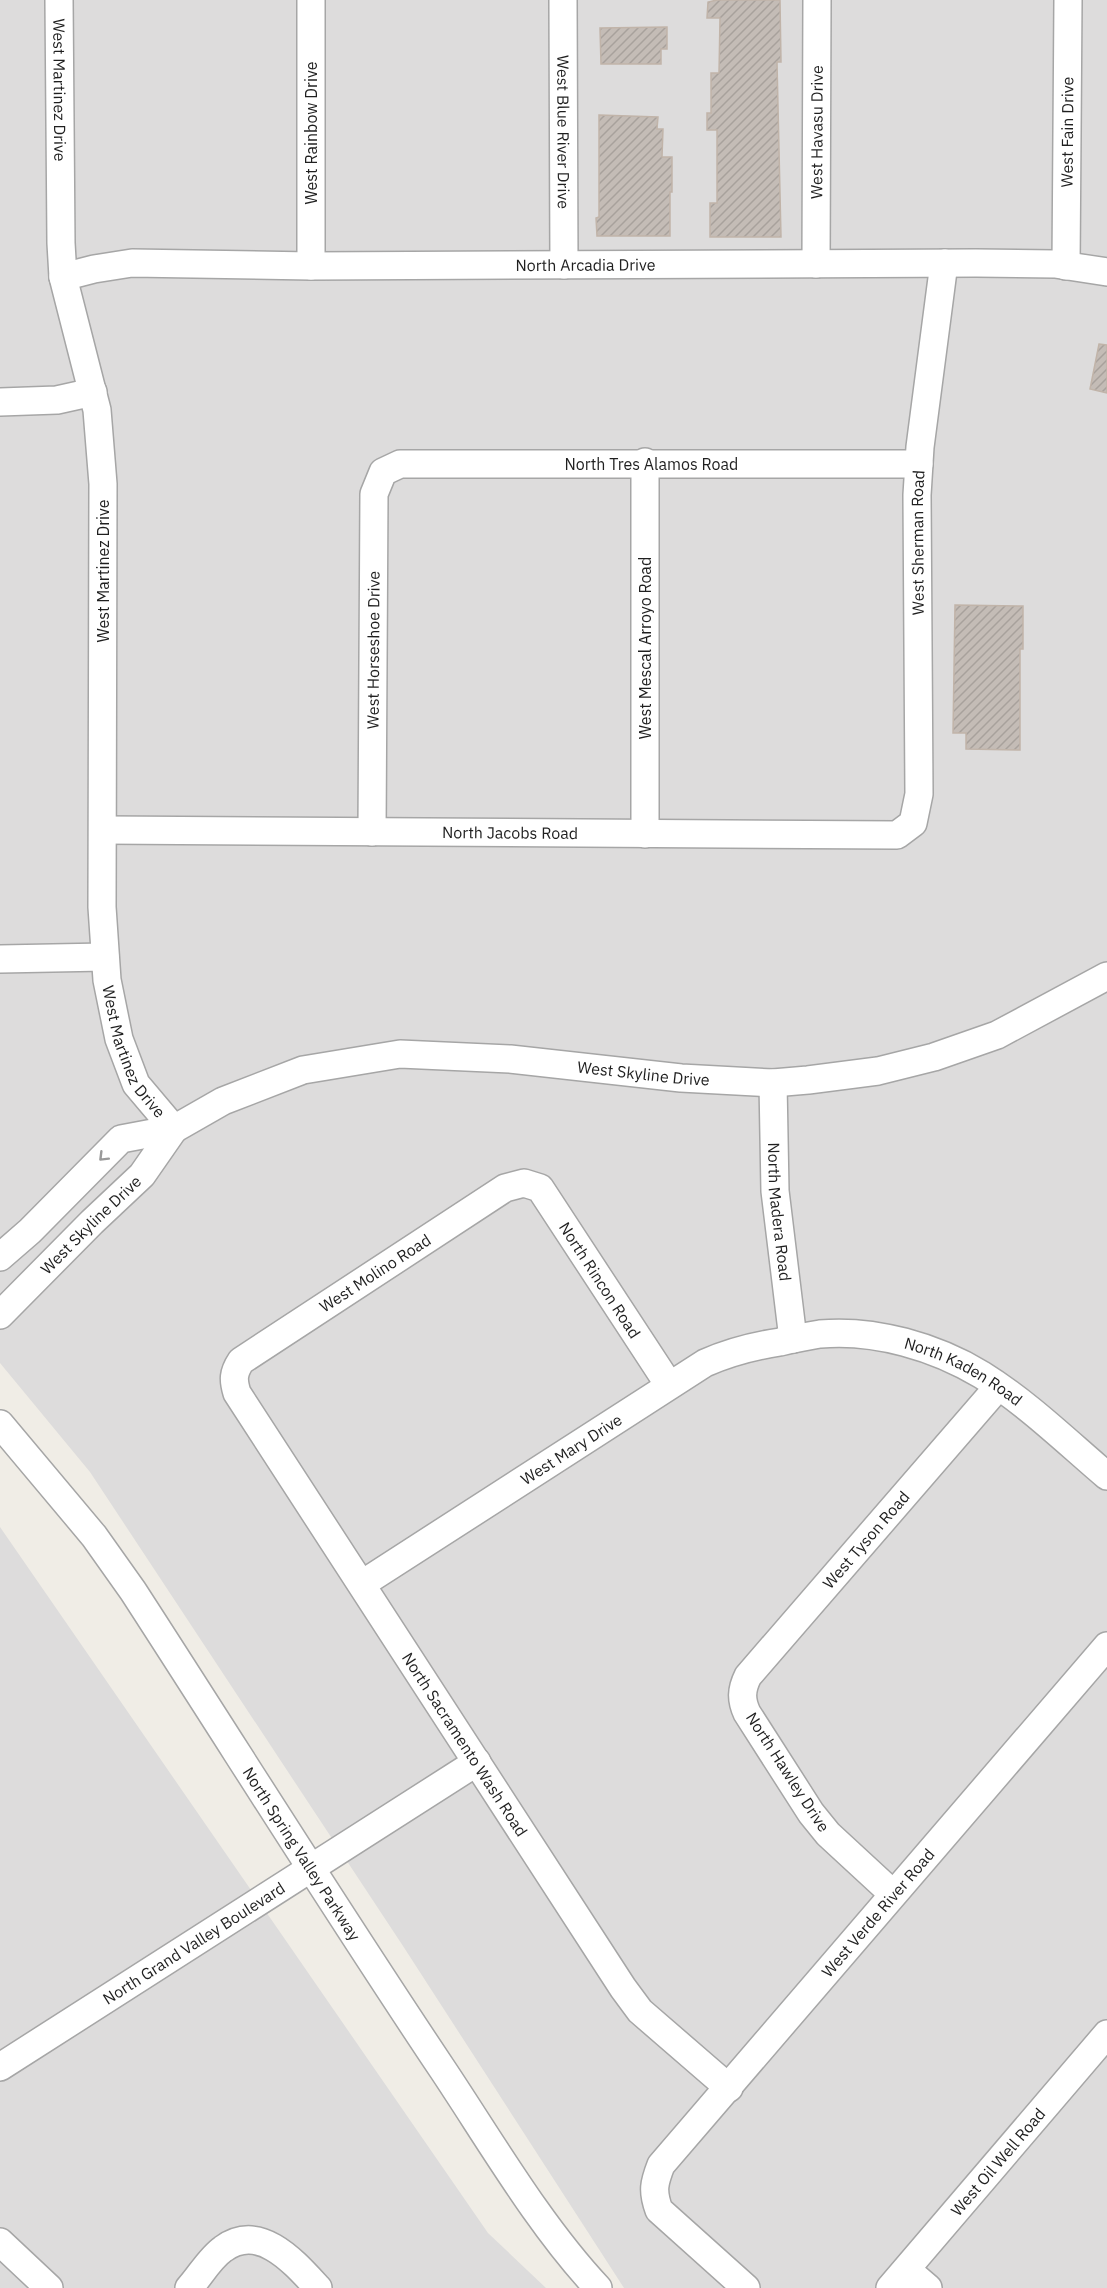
<svg xmlns="http://www.w3.org/2000/svg" width="1107" height="2288" viewBox="0 0 1107 2288" font-family="'IBM Plex Sans',sans-serif">
	<defs>
		<pattern id="building-hatch" width="6" height="6" patternUnits="userSpaceOnUse" patternTransform="scale(1.5)"><rect width="6" height="6" fill="#c4bcb6"/><path d="M-1 1l2-2M0 6l6-6M5 7l2-2" fill="none" stroke="#a8a19c"/></pattern>
	</defs>
	<rect width="100%" height="100%" fill="#f0ede6"/>
	<path fill="#dddcdc" d="M0,0H1107V2288H624L403,1946L90,1472L0,1363Z
		M0,1527L488,2233L546,2288H0Z"/>
	<path fill="url(#building-hatch)" stroke="#c1b4a9" stroke-width="1.5" d="M717,0H780L781,62H777L781,237H710V203H717V130H707V113H711V73H719L720,18H707L708,2Z
		M667,27V49H661V64H601L600,28Z
		M599,115L658,117L657,129H663L662,157H672V192H670V236H597L596,218L599,217Z
		M1099,344L1107,345V393L1090,389Z
		M955,605L1023,606V649H1020V750L966,749V733H953Z"/>
	<g fill="none" stroke-linecap="round" stroke-linejoin="round">
		<defs>
			<g id="minor">
				<path id="s1" d="M59,0L61,243L63,277L97,410L103,484L102,907L107,980L119,1039L136,1084L174,1129"/>
				<path id="s2" d="M563,0L564,265"/>
				<path id="s3" d="M816,264L817,0"/>
				<path d="M311,266V0"/>
				<path id="s4" d="M1066,266L1068,0"/>
				<path id="s5" d="M63,277L94,269L132,263L311,266L976,263L1055,264L1107,272"/>
				<path d="M0,402L57,400L93,392"/>
				<path d="M645,462V834"/>
				<path id="s6" d="M104,830L897,835L913,823L919,794L917,495L920,447L944,263"/>
				<path id="s7" d="M372,832L374,494L383,472L400,464H919"/>
				<path d="M0,959L105,957"/>
				<path id="s8" d="M773,1083L775,1191L793,1339"/>
				<path id="s9" d="M0,1257L30,1231L121,1139L174,1129L223,1101L303,1070L400,1054L510,1059L681,1078L773,1083L808,1080L878,1071L934,1057L997,1035L1107,976"/>
				<path id="s10" d="M0,1315L92,1222L142,1175L174,1129"/>
				<path id="s11" d="M669,1385L540,1188L524,1183L505,1188L241,1361C233,1373 233,1380 237,1393L623,1988L640,2011L729,2088"/>
				<path id="s12" d="M0,1424L94,1536L133,1591C236,1750 337,1912 443,2070C491,2142 539,2225 598,2288"/>
				<path id="s13" d="M362,1584L705,1363C730,1352 753,1346 780,1342C793,1339 807,1336 820,1334C875,1329 936,1347 982,1375C1027,1403 1067,1442 1107,1476"/>
				<path id="s14" d="M893,1894L828,1834L811,1813L747,1713C741,1700 741,1690 748,1676L998,1387"/>
				<path id="s15" d="M0,2067L477,1762"/>
				<path d="M0,2242L49,2288"/>
				<path d="M907,2270L928,2288"/>
				<path d="M189,2288C200,2276 210,2258 223,2249C260,2222 294,2262 318,2288"/>
				<path id="s16" d="M746,2288L659,2210C652,2191 654,2183 661,2165L1107,1646"/>
				<path id="s17" d="M890,2288L1107,2034"/>
			</g>
		</defs>
		<use href="#minor" stroke="#a6a6a6" stroke-width="30"/>
		<use href="#minor" stroke="#fff" stroke-width="27"/>
	</g>
	<defs><path id="oneway-chevron" d="M-2-3.5L2.5 0L-2 3.5" fill="none" stroke-width="1.6" stroke-linecap="round" stroke-linejoin="round" transform="scale(1.5)"/></defs>
	<use stroke="#9a9a9a" href="#oneway-chevron" transform="translate(103 1157) rotate(135)"/>
	<g text-anchor="middle" dominant-baseline="central" stroke-width="5" stroke-linejoin="round" paint-order="stroke">
		<g font-size="16" fill="#1f1f1f" stroke="#fff">
			<text stroke="none"><textPath href="#s1" startOffset="90">West Martinez Drive</textPath></text>
			<text stroke="none"><textPath href="#s3" startOffset="132">West Havasu Drive</textPath></text>
			<text transform="translate(311 133) rotate(-90)">West Rainbow Drive</text>
			<text stroke="none"><textPath href="#s2" startOffset="132">West Blue River Drive</textPath></text>
			<text stroke="none"><textPath href="#s4" startOffset="134">West Fain Drive</textPath></text>
			<text stroke="none"><textPath href="#s5" startOffset="524">North Arcadia Drive</textPath></text>
			<text stroke="none"><textPath href="#s7" startOffset="632">North Tres Alamos Road</textPath></text>
			<text stroke="none"><textPath href="#s6" startOffset="1094">West Sherman Road</textPath></text>
			<text transform="translate(103 571) rotate(-90)">West Martinez Drive</text>
			<text transform="translate(645 648) rotate(-90)">West Mescal Arroyo Road</text>
			<text stroke="none"><textPath href="#s7" startOffset="182">West Horseshoe Drive</textPath></text>
			<text stroke="none"><textPath href="#s6" startOffset="406">North Jacobs Road</textPath></text>
			<text stroke="none"><textPath href="#s1" startOffset="1062">West Martinez Drive</textPath></text>
			<text stroke="none"><textPath href="#s9" startOffset="708">West Skyline Drive</textPath></text>
			<text stroke="none"><textPath href="#s8" startOffset="129">North Madera Road</textPath></text>
			<text stroke="none"><textPath href="#s10" startOffset="128">West Skyline Drive</textPath></text>
			<text transform="translate(375 1273) rotate(-33)">West Molino Road</text>
			<text transform="translate(600 1280) rotate(57)">North Rincon Road</text>
			<text stroke="none"><textPath href="#s13" startOffset="678">North Kaden Road</textPath></text>
			<text stroke="none"><textPath href="#s13" startOffset="249">West Mary Drive</textPath></text>
			<text stroke="none"><textPath href="#s14" startOffset="453">West Tyson Road</textPath></text>
			<text stroke="none"><textPath href="#s11" startOffset="1040">North Sacramento Wash Road</textPath></text>
			<text transform="translate(788 1772) rotate(57)">North Hawley Drive</text>
			<text stroke="none"><textPath href="#s12" startOffset="526">North Spring Valley Parkway</textPath></text>
			<text stroke="none"><textPath href="#s16" startOffset="496">West Verde River Road</textPath></text>
			<text stroke="none"><textPath href="#s15" startOffset="230">North Grand Valley Boulevard</textPath></text>
			<text stroke="none"><textPath href="#s17" startOffset="166">West Oil Well Road</textPath></text>
		</g>
	</g>
</svg>
